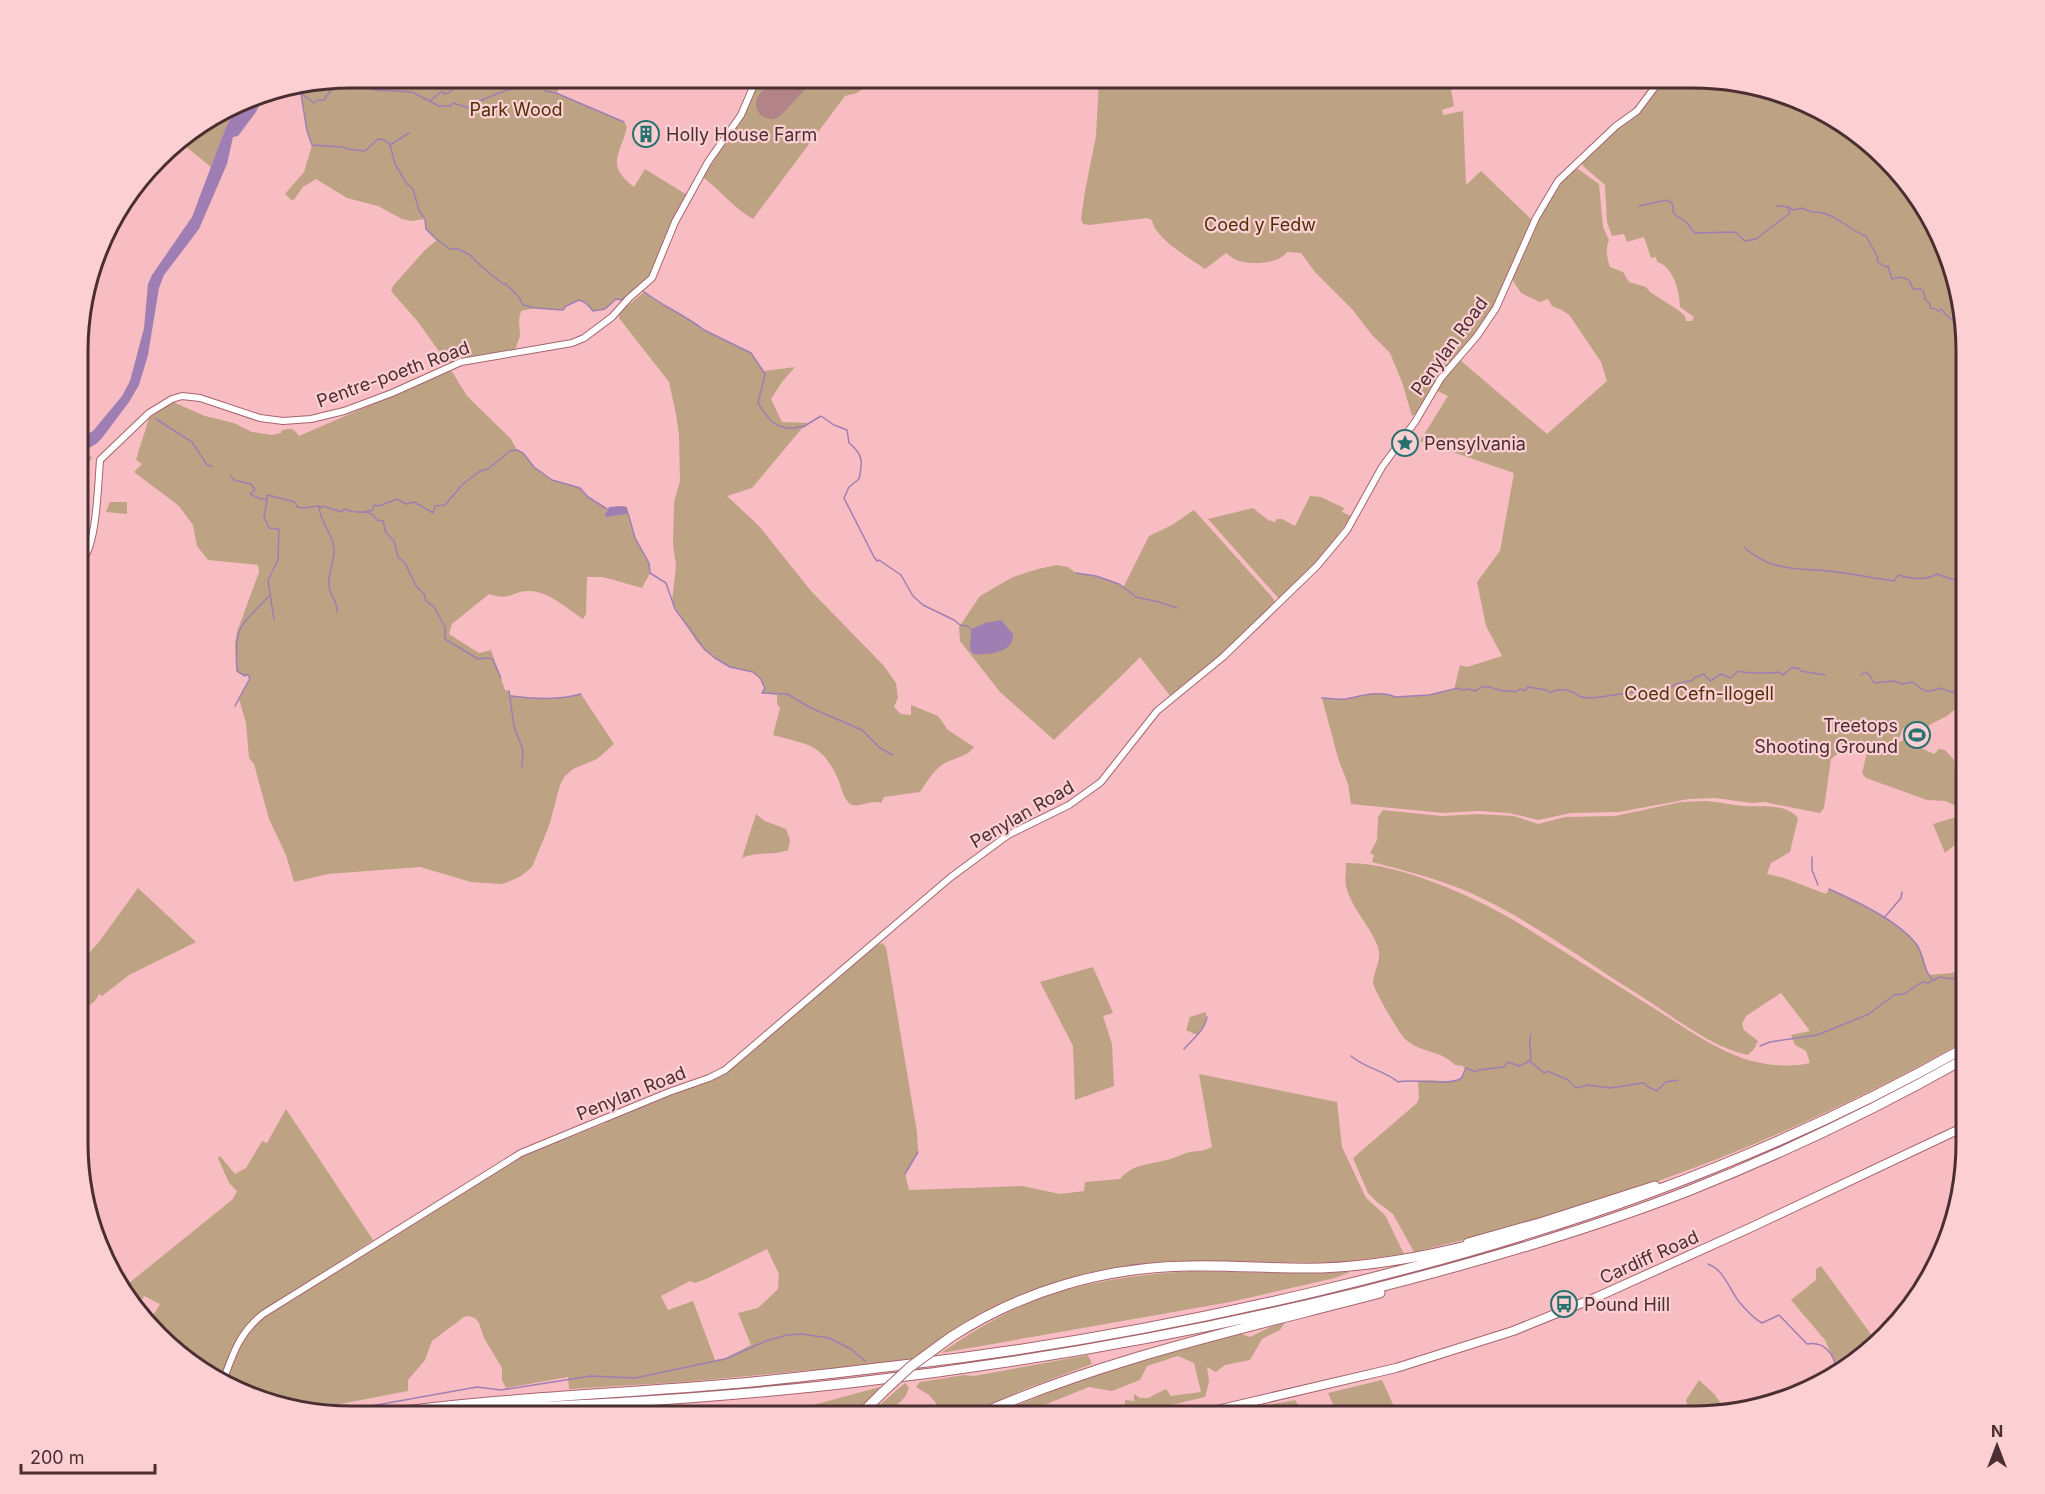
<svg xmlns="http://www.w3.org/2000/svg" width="2045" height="1494" viewBox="0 0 2045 1494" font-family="Inter,sans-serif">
	<rect width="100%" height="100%" fill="#f8bdc3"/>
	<path fill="#bda383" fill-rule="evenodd" d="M352,78H564L557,93L624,122L627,127C620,156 605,165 634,187L645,169L687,195L650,276L621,300L616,299L605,309L593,311L586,303L579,300L566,305L563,310L535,308L521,311L519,320L520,336L515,350L449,365L418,322L391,291L393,286L425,250L437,240L426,229L425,219L411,221L402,219L378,206L347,198L316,179L303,187L293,201L285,194L304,172L312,145L307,131L300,88Z
		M759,78H878L857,93L845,96L753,219C734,208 722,192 704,178V175L744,114Z
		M1099,78H1449L1454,106L1442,110L1443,115L1463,111L1466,185L1481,171L1532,220L1499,296L1486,320L1443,371L1418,412L1412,416L1402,382L1390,353L1372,335L1352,309L1315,272L1301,253L1287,252C1279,264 1252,265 1239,261C1235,260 1230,256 1226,253L1205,269C1190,258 1155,239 1152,220L1147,218L1089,225L1083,224L1081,219L1085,191L1096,136Z
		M1665,79H1711L1798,99L1860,135L1939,230L1966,334V700L1947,716L1931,724L1919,735L1903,728L1898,741L1901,742L1906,736L1917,738L1915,743L1917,746L1934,754L1939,749L1945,750L1954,760L1955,772L1958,775L1966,773V805L1958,807L1946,801L1927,800L1866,778L1862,773L1868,749L1849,745L1831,759L1824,808L1820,813L1764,802L1752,803L1715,798L1689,799L1619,812L1571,813L1538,820L1509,813L1479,811L1443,813L1351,804L1348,784L1338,758L1322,698C1330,698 1339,700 1346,699C1362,696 1380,690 1395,697L1429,695L1454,690L1460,665L1467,667L1502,656L1486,626L1477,582L1500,551L1514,473L1420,441L1448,396L1436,390L1460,360L1547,434L1607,381L1601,362L1570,316L1562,310L1552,306L1548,299L1540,302L1521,293L1512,279C1529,241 1543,196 1575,168L1578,169L1599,184L1603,227L1609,240C1605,249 1607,258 1610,267L1623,272L1629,282L1646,287L1650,292L1678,310L1685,316L1686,321H1692L1694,317L1680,307C1680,292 1673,266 1657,262L1656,257L1651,258L1644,237L1627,242L1624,234L1612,236L1607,222L1605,185L1583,166L1582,162L1614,130L1645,105Z
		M238,104L226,127L211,167L179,141Z
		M644,292C663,307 686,315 704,330L751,353L764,371L795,367L782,382L771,399L782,422L809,423L803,427L752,488L727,496L759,526L811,591L884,666L896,683L898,698L894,707L901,714L911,715V705L938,716L948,730L974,747C966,757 957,757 945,763C934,769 927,782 920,792L884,797L881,803C872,799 858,809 850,804C843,798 841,786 838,779C821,742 808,745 773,735L780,708L777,704V695L762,693L765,688L760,678L753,672L730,667L715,658L705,650L697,642L672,602L676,565L673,545L674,502L680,481L679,435L676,414L669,382L619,318L620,312Z
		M451,370L467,396L511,439L517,450L523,453L534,467L552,480L580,488L588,497L607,509L605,514H626L628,513L635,538L649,563L650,573L642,588L603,577H587L586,614L583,619C566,608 548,590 527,591C511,592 510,601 489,594L452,624L449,634L479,653L491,650L505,690L509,691L510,696C533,699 559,701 581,694L614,744L597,759L573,769L565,776L560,785L549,826L532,867L521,876L508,882L501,884L471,882L420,867L328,874L294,882L286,855L269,819L254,764L249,758L246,723L239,699L250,678L247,674L245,676L237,671L235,644L237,632L259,572L258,565L208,560L197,546L193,525L179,506L134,472L142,464L136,460C140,445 145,433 149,418L173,402L205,416L234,423L252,432L272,435L281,433L282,430C291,428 294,428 299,436Z
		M85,451L92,458L80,474V453Z
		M1310,496L1321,497L1344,508L1342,512L1351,516L1329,548L1280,600L1208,519L1253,508L1268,520L1275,522L1277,519H1282L1295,526Z
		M110,502H127V514L106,512Z
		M1194,510L1273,598L1276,604L1235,643L1171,697L1140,657C1112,686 1083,712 1054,740L1000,692L960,641L959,627L980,596L1013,577L1038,569L1057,565L1068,567L1076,573L1096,576L1124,586L1149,536L1172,525Z
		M1706,801C1719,802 1731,805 1744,806C1761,807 1786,803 1798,818L1790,852L1771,863L1767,874L1784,878L1826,894L1829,889C1856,901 1899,921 1916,944C1922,952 1926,965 1928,975L1952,973L1966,968V1040C1795,1138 1607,1208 1414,1252L1393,1214L1377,1202L1368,1193L1353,1158L1417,1103L1419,1098L1418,1081L1431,1080L1453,1082L1462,1078L1465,1069L1463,1066L1455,1065C1442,1050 1418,1053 1404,1038C1398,1031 1373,989 1373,982C1374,970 1382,960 1378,947C1371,927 1353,910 1347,890C1344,882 1346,872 1346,863C1400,862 1483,900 1528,929C1573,957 1618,986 1663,1014C1688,1030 1714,1048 1742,1058C1762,1065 1790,1068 1810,1063L1806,1051L1795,1045L1791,1035L1810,1031L1781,993L1746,1016L1742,1024L1744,1030L1758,1041L1754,1049L1748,1055C1713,1049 1667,1012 1636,993C1580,958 1525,916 1464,890C1434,878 1403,870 1372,862L1374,855L1370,853L1377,840L1378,817L1383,810L1442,816L1478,814L1514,816L1538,824L1565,817L1615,816L1681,802Z
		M756,814L765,821L786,829L790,840L788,850C774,856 757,851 742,858Z
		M1966,814V834H1964L1961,840L1945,853L1933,824Z
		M138,888L196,942L129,975L102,996L99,994L95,1001L80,1012V963L99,942Z
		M882,943L886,947L917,1132L918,1152L905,1174L909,1190L1022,1186L1060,1194L1084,1191L1085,1182L1120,1179C1134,1163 1149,1165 1167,1160C1175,1158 1182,1154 1190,1152C1199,1151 1204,1151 1212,1147L1199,1074L1337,1102L1342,1147L1366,1198L1385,1215L1404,1254L1333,1263L1195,1261L1125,1266L1087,1273L1023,1295L960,1325L909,1361L684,1382L569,1389L568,1377L506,1388L502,1380V1368L484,1338L479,1323L475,1318L469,1316L464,1317L432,1341L425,1360L408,1380V1391L309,1410L247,1395L225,1383C239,1344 242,1333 276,1309L524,1155L601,1125L627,1111L669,1094L698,1085L721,1076L751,1052L772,1031L785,1024L788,1018L810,998L823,991L872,947ZM767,1249L779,1274L778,1289L758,1308L738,1313L751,1345L726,1358L715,1360L693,1301L668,1310L661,1296L690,1281L695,1283L706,1279Z
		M1093,967L1113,1013L1103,1016L1112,1044L1114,1086L1075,1100L1073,1046L1040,982Z
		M1206,1012V1022L1197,1035L1186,1030L1190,1017Z
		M286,1109L373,1240L254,1317C237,1336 230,1357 221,1380L185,1359L150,1320L160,1304L144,1296L139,1306L123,1288L233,1199L237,1191L229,1183L218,1158L220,1156L235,1174L246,1168L262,1141L267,1143Z
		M1821,1266L1873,1337L1835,1362L1825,1340L1791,1300L1816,1280V1269Z
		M1192,1271L1274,1273L1350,1272L1335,1278L1230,1302L941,1353C969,1334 997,1316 1029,1303C1080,1281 1137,1275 1192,1271Z
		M1287,1319L1280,1330L1262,1339L1250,1360L1225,1365L1216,1372L1207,1367L1209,1382L1205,1397L1124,1416L1125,1400L1134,1401V1394L1140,1398H1148L1166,1389L1171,1396L1201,1392L1194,1363L1178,1356L1147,1366L1140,1380L1112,1391L1089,1387L1029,1411L1023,1416H991L1054,1390L1131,1362L1236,1332L1250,1337Z
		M1088,1355L1092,1364L1025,1389L965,1416H934L936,1414V1403L929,1395L916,1387L920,1382L964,1375L974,1376Z
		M1382,1380L1397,1413L1404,1410L1406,1416H1338L1328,1393Z
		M1699,1380L1714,1394L1725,1409L1690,1416L1686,1400Z
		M905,1383L909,1388L905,1397L886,1416H867Z
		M880,1387L852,1416H769L761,1411H800L817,1404Z
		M1295,1400L1306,1416H1266L1263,1406Z
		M701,1413L755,1416H627Z"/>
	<path fill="#9f7fb3" d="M264,95L256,112L238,136L233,137L227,164L199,229L164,275L159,288L148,355L139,385L129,402L102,438L96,444L80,453V438L93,431L122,396L130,381L144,328L148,284L152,275L192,217L226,127L237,105L247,99Z
		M622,506L627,507L628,513L626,514L606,517L605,514L609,507Z
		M1001,620L1013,634C1014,654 987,655 973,654L970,649L971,629L985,623Z"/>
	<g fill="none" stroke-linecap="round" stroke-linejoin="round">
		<path stroke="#9f7fb3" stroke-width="1.5" d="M926,78L928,80
			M344,80L360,83L375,90L412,92L439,106H450L453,103L469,108L473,104C485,99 513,85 525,88
			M873,83L878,78
			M300,88L307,131L312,145L343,147L348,149L365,151L378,139L385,140L390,145L395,164L407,184L413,189L419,210L425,219L426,229L436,239L450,249H458L470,255L482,267L503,284H506L519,297L523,305L535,308L563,310L566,306L579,300L586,303L593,311L605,309L616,299L621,300L637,287L639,288
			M545,91L556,93L624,122
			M302,94L314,103L318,100H324L337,81
			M430,101L442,91L444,94C448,94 456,88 458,82L462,79L465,81L467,78
			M390,145L409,133
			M1639,206L1667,200L1672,203L1674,214L1686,222L1695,233L1735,232L1745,241L1756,239L1790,213L1788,208
			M1777,206L1789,207L1792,210L1803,208C1811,214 1817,211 1826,214C1841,219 1851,231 1866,236L1878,258L1877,261L1885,267L1888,266L1892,279L1901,277L1909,280L1913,289H1920L1924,292L1925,299L1930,304V308L1936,309L1938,311L1941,309C1946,316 1952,322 1962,322L1964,333L1966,334
			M643,291C662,306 685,315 704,330L751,353L765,374L758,403C767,418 776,430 794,428C797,427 800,426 803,427L821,416L834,425L847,430L849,443C863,454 863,462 859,479L849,487L844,498L874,557L877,561L879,560L901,575L913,596L923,605L954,620L960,625L967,626L971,629
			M156,419L192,442L207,465L212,466
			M231,476L234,480L251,484L255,490L250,494L261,499H267V495L295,502L297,507L303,508L319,506L321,508L322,506L342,512L344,509C354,513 364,513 373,510L374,505L379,506L397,499L406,504L414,502L433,513L435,506L445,505L462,485L472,477L480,471L488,469L510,451L517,450L523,453L534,467L552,480L580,488L588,497L607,509
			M267,500L264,517L269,528L279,529L278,560L268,580L274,620
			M319,508C321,522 332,534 334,548C335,561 328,572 329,585C329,595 338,601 337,612
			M367,512L373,515L377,520L383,521L386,533L394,541L398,557L405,563L416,586L424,594L426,601L434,607L445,627V639L478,659L490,658L493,660L501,678
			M628,513L635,538L649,563L650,573L666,583L675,609L705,650L715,658L730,667L753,672L760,678L765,688L762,693L787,694L811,708L862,730L880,748L893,755
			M1744,547C1770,571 1795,568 1828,571C1850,573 1872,578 1894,581L1898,575C1911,579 1925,581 1937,574L1951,579H1966
			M1076,573L1096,576L1119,584L1136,597L1159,602L1177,608
			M1861,675L1865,672L1869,674L1874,683L1894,681L1902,684L1913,682C1923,691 1927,694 1940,688L1958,694L1966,686
			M509,691L514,726L523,750L522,767
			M1657,693L1660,691L1664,692C1671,685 1683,681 1692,681L1694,678L1704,674L1710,681L1721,674L1731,678L1738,671C1743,673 1773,674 1778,672L1783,675L1791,668H1798L1801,671L1825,675
			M511,696C532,699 561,700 581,694
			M1322,698C1330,698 1339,700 1346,699C1362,696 1380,690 1395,697L1429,695L1458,688L1461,690L1468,689L1475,691C1489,682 1492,690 1504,691C1507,691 1511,690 1514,692L1521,689L1524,691L1528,687L1547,690L1550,693C1556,689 1565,689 1573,692C1576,693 1578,696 1581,697C1593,701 1623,692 1637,692L1643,697L1653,694
			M235,706L250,678L247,674L245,676L237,671C234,625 239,628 269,596
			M1812,857V870L1818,885
			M1829,889C1856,901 1899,921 1917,945C1924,955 1923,971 1932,979
			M1884,918L1901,898L1902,892
			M1760,1046L1770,1042L1817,1035L1869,1014L1894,995L1904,994L1922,982L1928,983L1940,977L1952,979L1966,973
			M1184,1049C1192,1040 1205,1030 1207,1017
			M1351,1056C1366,1069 1384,1070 1398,1082C1413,1078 1455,1087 1462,1077C1464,1074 1464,1071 1466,1068L1476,1072L1479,1070L1504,1067L1508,1062L1519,1066L1530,1061L1544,1073L1547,1071L1568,1080L1576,1088L1588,1085L1610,1088L1644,1083L1648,1087L1657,1091L1666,1082L1678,1080
			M1530,1061C1533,1051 1527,1045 1531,1034
			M905,1174L918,1152
			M1708,1264C1725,1270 1730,1292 1741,1304C1748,1312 1753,1318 1762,1323L1779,1315L1807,1344C1825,1341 1833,1353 1837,1369
			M637,1411L638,1416
			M326,1414L477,1387L501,1390L591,1376L635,1378L725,1359L766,1341L787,1335L802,1334L829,1338L851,1349L865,1361"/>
		<path stroke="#b28488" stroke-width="30" d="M771,104L795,78"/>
		<defs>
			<path id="minor" d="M80,562C97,551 98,482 100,460L149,413L172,399L182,396L200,398L260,418L283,421L311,419L344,411L392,393L461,362L572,343L584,338L612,317L629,298L652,278L675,222L708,162L741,115L757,78
				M223,1381C233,1354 239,1333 263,1314L521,1153L669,1092L709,1078L725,1070L951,877L1008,835L1069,805L1101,782L1157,711L1223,657L1317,566L1347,530L1382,467L1415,422L1441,378L1477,336L1496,308L1536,218L1558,181L1616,126L1637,111L1661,79"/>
			<path id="major" d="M1191,1416L1396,1368L1513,1331L1597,1297L1752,1227L1966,1126"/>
			<path id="highway" d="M1468,1243L1543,1222L1655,1186
				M951,1337C1022,1291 1104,1267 1189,1266C1233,1265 1277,1269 1321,1268C1372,1266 1423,1257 1474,1244
				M375,1415C485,1399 595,1395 705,1386C774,1381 842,1372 911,1364C1048,1348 1184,1323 1318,1291C1549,1236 1759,1164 1966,1047
				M448,1415C508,1407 569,1406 629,1402C706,1397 782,1391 858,1382C1025,1363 1192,1333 1356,1293C1468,1265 1580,1233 1688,1191C1784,1153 1876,1109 1966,1058
				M859,1416L883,1392
				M976,1416C1106,1358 1243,1329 1380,1293"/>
		</defs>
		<use href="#minor" stroke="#a6646d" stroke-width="8"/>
		<use href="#major" stroke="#a6646d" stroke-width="10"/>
		<use href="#highway" stroke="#a6646d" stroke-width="11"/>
		<use href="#minor" stroke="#fff" stroke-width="6"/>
		<use href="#major" stroke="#fff" stroke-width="8"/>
		<use href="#highway" stroke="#fff" stroke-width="9"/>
		<defs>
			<path id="highway-bridge" d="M883,1392L910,1367L951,1337"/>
		</defs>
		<use href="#highway-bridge" stroke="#a6646d" stroke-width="11" stroke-linecap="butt"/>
		<use href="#highway-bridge" stroke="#fff" stroke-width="9"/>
	</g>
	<defs>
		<symbol id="building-ring" viewBox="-11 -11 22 22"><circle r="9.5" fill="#fccfd3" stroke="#27726f" stroke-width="1.5"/><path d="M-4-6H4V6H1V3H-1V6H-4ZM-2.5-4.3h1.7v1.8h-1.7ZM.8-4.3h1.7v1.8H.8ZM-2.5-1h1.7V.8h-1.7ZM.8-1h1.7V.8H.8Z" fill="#27726f"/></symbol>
		<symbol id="sight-ring" viewBox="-11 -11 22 22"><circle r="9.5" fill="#fccfd3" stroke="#27726f" stroke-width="1.5"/><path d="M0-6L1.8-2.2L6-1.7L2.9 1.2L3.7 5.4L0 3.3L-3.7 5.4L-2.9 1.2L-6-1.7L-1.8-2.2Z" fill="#27726f"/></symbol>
		<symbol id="stadium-ring" viewBox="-11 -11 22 22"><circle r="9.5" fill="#fccfd3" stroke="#27726f" stroke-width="1.5"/><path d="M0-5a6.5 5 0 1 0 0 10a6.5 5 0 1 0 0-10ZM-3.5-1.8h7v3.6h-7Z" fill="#27726f"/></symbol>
		<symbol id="bus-ring" viewBox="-11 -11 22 22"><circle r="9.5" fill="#fccfd3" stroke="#27726f" stroke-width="1.5"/><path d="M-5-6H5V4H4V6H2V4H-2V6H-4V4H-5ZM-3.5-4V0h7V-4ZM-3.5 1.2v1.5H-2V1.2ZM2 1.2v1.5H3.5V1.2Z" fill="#27726f"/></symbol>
	</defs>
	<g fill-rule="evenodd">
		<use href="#building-ring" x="631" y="119" width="30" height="30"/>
		<use href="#sight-ring" x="1390" y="428" width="30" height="30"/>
		<use href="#stadium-ring" x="1902" y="720" width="30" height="30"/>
		<use href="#bus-ring" x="1549" y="1289" width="30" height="30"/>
	</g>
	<g text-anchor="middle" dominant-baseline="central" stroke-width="4.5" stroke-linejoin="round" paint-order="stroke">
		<g font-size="18" fill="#4d3005" stroke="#fccfd3">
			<text x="516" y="109">Park Wood</text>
			<text x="1260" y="224">Coed y Fedw</text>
			<text x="1699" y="693">Coed Cefn-llogell</text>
		</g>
		<g font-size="18" fill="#4a2e31" stroke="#fccfd3" text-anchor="start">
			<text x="666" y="134">Holly House Farm</text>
			<text x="1424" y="443">Pensylvania</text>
			<text x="1898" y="725" text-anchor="end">Treetops<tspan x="1898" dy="21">Shooting Ground</tspan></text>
			<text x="1584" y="1304">Pound Hill</text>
		</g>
		<g font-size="18" fill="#4a2e31" stroke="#fccfd3">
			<text transform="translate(1449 346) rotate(-54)">Penylan Road</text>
			<text transform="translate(393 374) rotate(-20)">Pentre-poeth Road</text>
			<text transform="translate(1022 814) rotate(-30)">Penylan Road</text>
			<text transform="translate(631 1093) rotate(-22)">Penylan Road</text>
			<text transform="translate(1649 1257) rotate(-24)">Cardiff Road</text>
		</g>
	</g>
	<path d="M0 0H2045V1494H0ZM351 88H1693A263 263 0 0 1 1956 351V1143A263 263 0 0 1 1693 1406H351A263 263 0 0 1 88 1143V351A263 263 0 0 1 351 88Z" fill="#fccfd3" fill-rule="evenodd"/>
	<path fill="none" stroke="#4a2e31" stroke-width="3" d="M351 88H1693A263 263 0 0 1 1956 351V1143A263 263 0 0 1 1693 1406H351A263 263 0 0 1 88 1143V351A263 263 0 0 1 351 88Z"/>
	<g transform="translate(1997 1446)" stroke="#fccfd3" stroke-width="4.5" paint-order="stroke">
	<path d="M0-4.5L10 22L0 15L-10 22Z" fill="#4a2e31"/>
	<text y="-9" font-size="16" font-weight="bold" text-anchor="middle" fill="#4a2e31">N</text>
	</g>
	<path d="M21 1464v9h134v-9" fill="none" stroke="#4a2e31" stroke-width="3"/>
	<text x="30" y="1464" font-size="18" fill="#4a2e31" stroke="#fccfd3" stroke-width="4.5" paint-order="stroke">200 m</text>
</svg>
